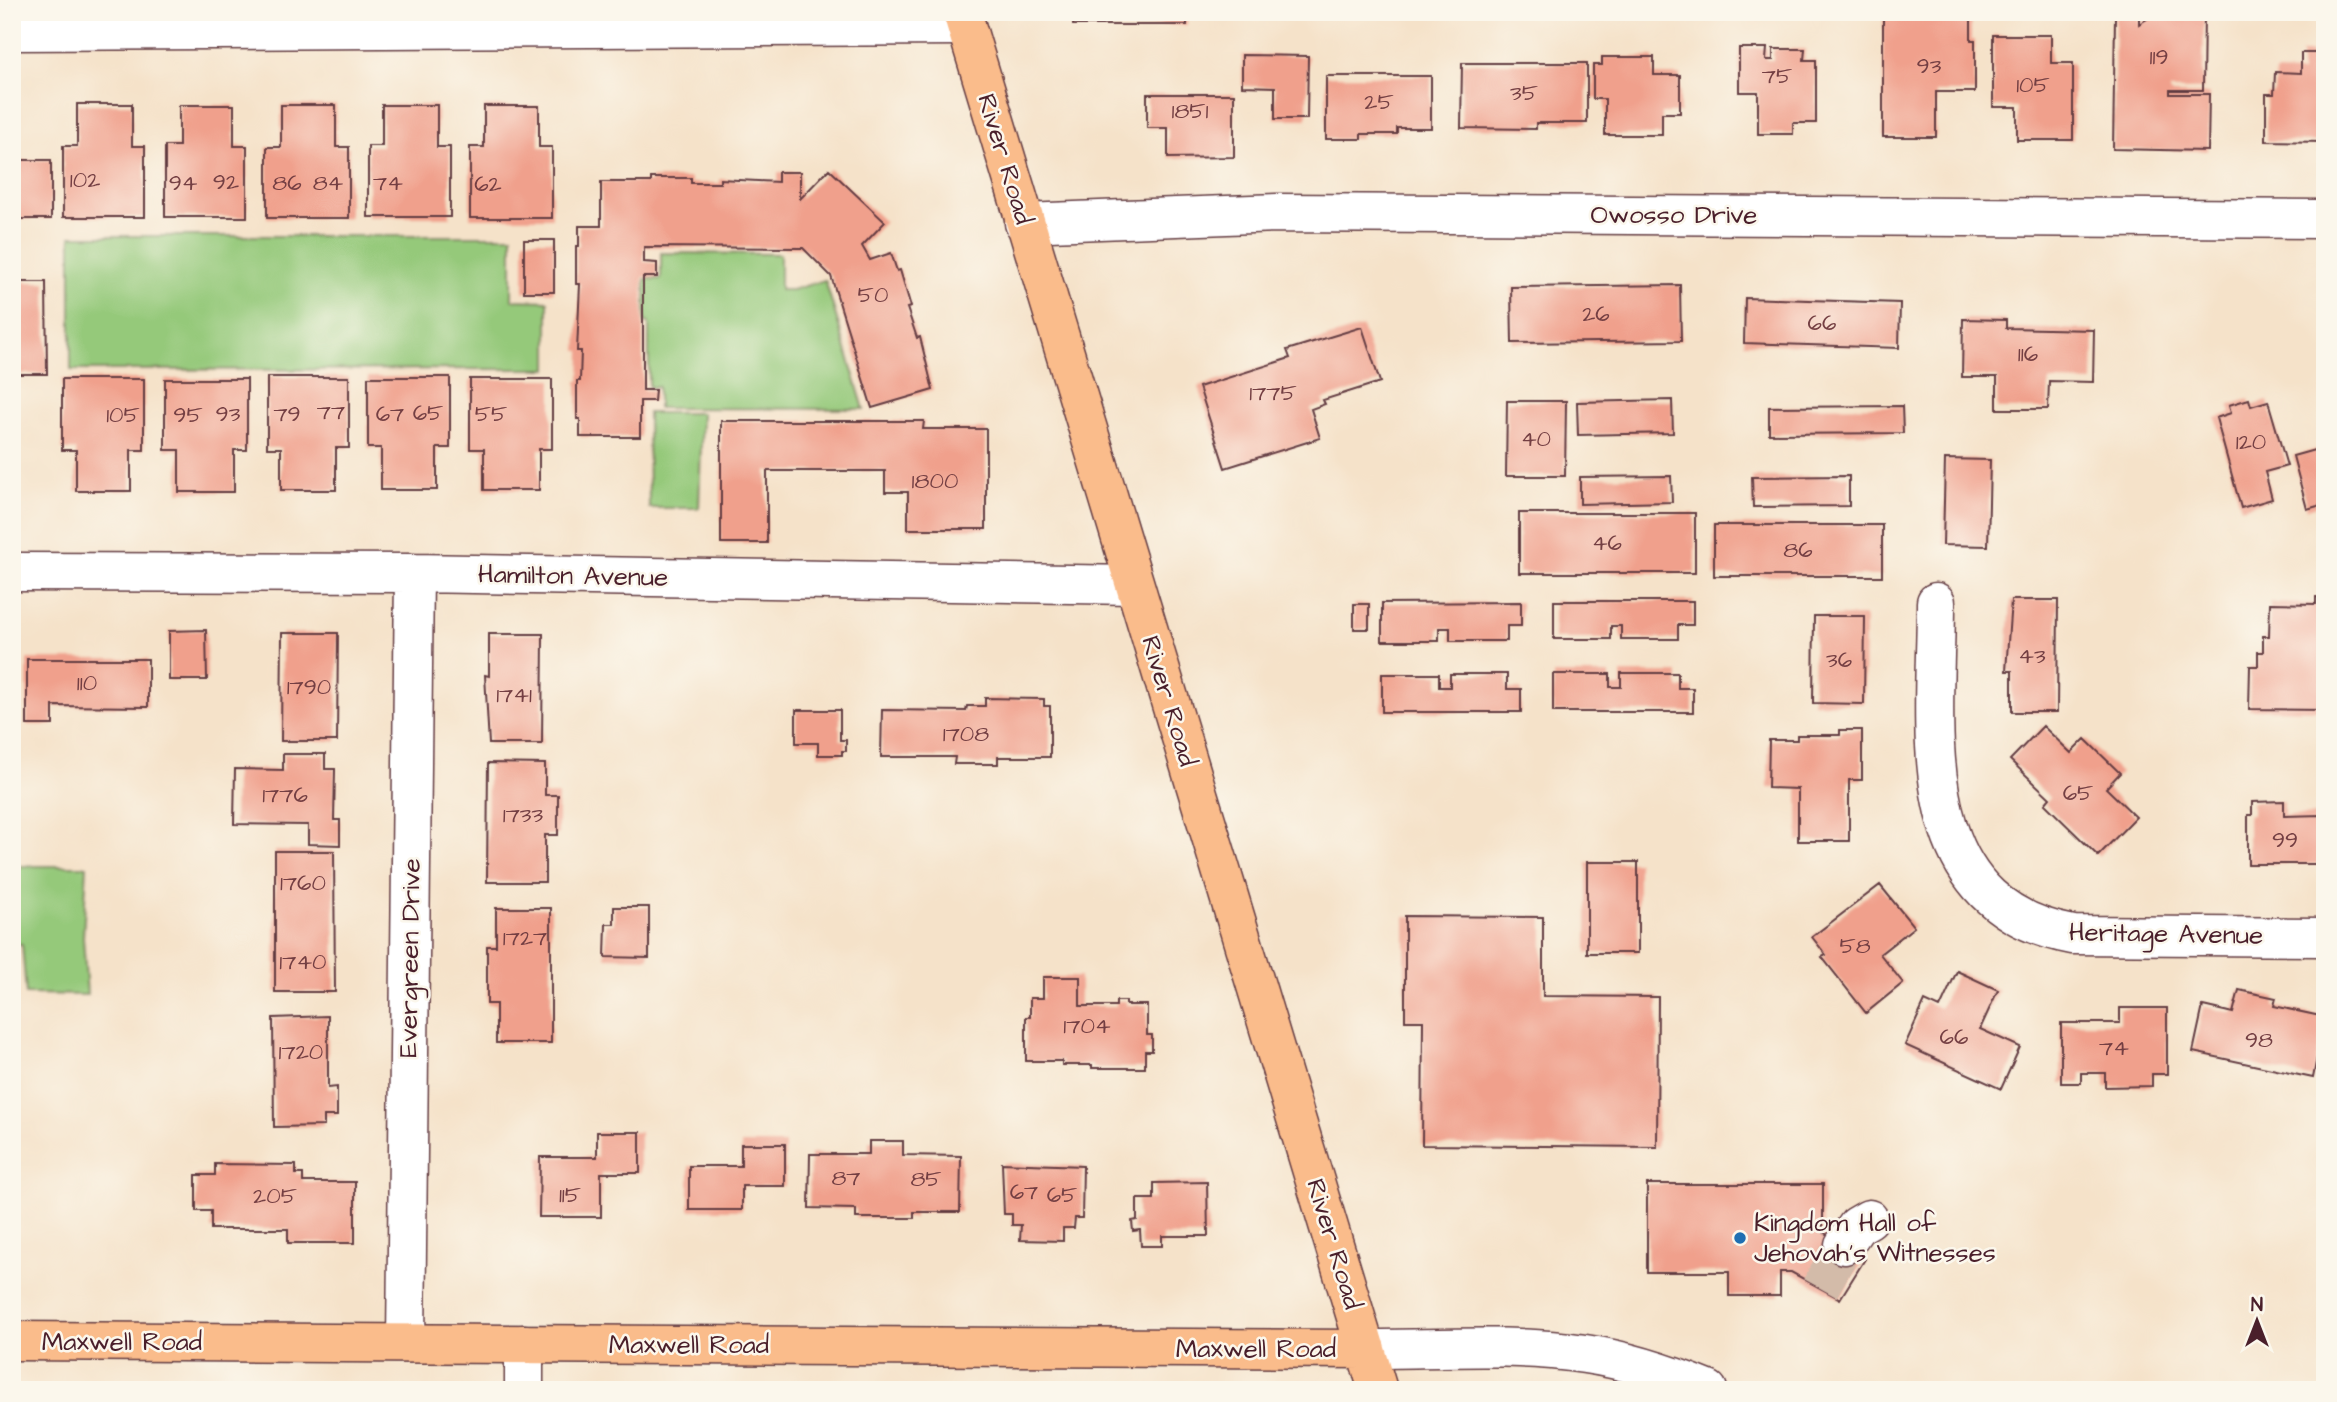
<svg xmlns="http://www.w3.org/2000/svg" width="2337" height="1402" viewBox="0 0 2337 1402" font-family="'Architects Daughter',sans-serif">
	<rect width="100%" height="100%" fill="#fbf7ec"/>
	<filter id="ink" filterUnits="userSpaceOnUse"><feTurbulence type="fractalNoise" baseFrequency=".0143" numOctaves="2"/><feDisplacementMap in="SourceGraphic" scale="14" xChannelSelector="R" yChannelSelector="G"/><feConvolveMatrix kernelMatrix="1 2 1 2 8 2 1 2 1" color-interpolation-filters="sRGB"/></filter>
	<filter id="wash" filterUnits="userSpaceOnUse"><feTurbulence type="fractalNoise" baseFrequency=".00686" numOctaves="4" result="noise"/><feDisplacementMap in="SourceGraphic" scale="28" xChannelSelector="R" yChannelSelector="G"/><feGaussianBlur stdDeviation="1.57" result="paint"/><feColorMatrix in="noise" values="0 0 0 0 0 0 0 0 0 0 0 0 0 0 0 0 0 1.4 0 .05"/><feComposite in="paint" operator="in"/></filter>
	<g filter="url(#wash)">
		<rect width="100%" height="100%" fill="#f5e2c9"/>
		<path fill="#95c97a" stroke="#707452" stroke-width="2" d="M71,236H512V300L548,301V369L71,370Z
			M661,253L780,254V290H792L825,280L864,409L658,408V387H649V323L645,322V279H661Z
			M648,413H702L699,508H649Z
			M12,866H87L83,937L87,995L26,994L22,944H12Z"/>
		<g id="blocks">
			<path fill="#f0a08c" d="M1073,12H1187V25H1073Z
				M1254,12H1290L1291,18H1254Z
				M1883,12H1971V40H1975V92H1936V137H1883Z
				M2158,12H2204L2203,90H2170V94H2209L2208,151L2113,149L2115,16H2139V24Z
				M1993,35H2051V63H2073V140H2017V107H1993Z
				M1739,48H1767L1766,60H1773V49H1805L1804,60H1816V123H1793V134H1758V92H1739Z
				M2301,53H2325V142L2266,141V94H2274L2275,72L2301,73Z
				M1242,55L1308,56L1307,119H1275V87L1242,86Z
				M1602,57H1654V75H1680V113H1662V135H1605V99H1593V65H1602Z
				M1462,63H1587V123H1536V129L1461,128Z
				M1326,76H1431V128H1397V134H1361V139H1326Z
				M1147,94H1234V157L1168,158V128H1147Z
				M77,104H132V146H145V217H63V146H77Z
				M179,105H234V146H247V217H165V146H179Z
				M281,105H336V147H349V218H267V147H281Z
				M382,105H437V147H450V217H368V146H382Z
				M484,106H539V147H552V218H470V147H484Z
				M12,160H51V219H12Z
				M829,169L885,222L862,246L870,260L891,253L897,271L900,270L911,307L907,308L917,338L920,337L933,390L872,408L831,276L803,248L644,247V262L657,263V277H643V390H655L654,401H640V437H580V419H577V381H580L581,351H577L580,284H576V246H579V226H601V182H651V178H691V183H720V179L778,182V172H800V199Z
				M524,240H554V292H524Z
				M12,282H46L47,374H12Z
				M1680,285L1681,341L1512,343L1511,287Z
				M1745,298L1900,303L1899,348L1744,343Z
				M1963,319L2006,320V328L2094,330L2093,382L2049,381L2048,409H1997V377H1962Z
				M1362,327L1380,382L1323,400L1325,404L1311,409L1320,438L1225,468L1199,387L1290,358L1287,350Z
				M267,377H349V448H336V490H281V448H267Z
				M368,377H450V448H437V490H381V448H368Z
				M62,379H144V450H131V491H76V450H62Z
				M165,379H247V450H234V492H179V450H165Z
				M470,379H552V449H539V490H484V449H470Z
				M2249,399L2251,406L2268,401L2287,466L2265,472L2272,499L2241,508L2216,418L2231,413L2229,405Z
				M1672,400L1673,433L1578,435L1577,402Z
				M1507,401H1566L1565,476H1506Z
				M1902,406L1903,433L1769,434V407Z
				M721,421H924L923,429H986V529H908V492H885V471H767V543H721Z
				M2325,447V504L2307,509L2293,456Z
				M1945,459L1990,460L1988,546L1943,545Z
				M1671,476L1672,502L1580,504V477Z
				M1849,476V506L1753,507L1752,477Z
				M1519,513H1695V573H1519Z
				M1714,525H1882V576H1714Z
				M2316,597L2325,598L2322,660H2325V710L2249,709L2250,666H2258V652H2263V636H2269L2270,603L2316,604Z
				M2011,600H2058L2057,712H2012V671H2006Z
				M1554,601H1693V625H1678V639H1621V626H1611V639H1554Z
				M1521,602V626H1507V641H1450V628H1439V641H1382V603Z
				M1354,604H1369V629H1354Z
				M1814,616H1865L1864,704L1813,703Z
				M206,630L207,680H169V631Z
				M282,633H338L337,741H281Z
				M489,634H543L542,744H489L485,675L489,676Z
				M27,659H148V707L53,706V725H27Z
				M1621,673H1678V688H1693V712H1553V674H1610V687H1621Z
				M1382,674H1439V687H1450V674H1507V689H1521V712H1382Z
				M985,698L1044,699V706H1050V757H998V764H954L955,757H881L882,710L966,711L967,706H985Z
				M796,710H840V740H846V751H842V755H818V743H796Z
				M2043,726L2071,753L2085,739L2120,773L2106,788L2136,817L2098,856L2045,804L2050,798L2010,760Z
				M1840,730H1862V780H1849V841H1798V789L1768,788L1769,740H1797V735H1840Z
				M283,754H325V769H335L334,820H340V845L308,844V825L234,824L235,769L283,770Z
				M488,763L545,764V795H558V835H545V882H487Z
				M2284,801V816L2322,815L2323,864H2248V815H2252V802Z
				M275,851H334L335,992H275Z
				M1587,862H1638V953H1587Z
				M1880,885L1914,927L1880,954L1903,983L1866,1013L1822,957L1826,955L1812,937Z
				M614,907H649V958L605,957L606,924H614Z
				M496,908H551V1043H496V1004H487V946H496Z
				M1405,916L1543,917V996L1658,997L1657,1147L1422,1145L1423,1021H1405Z
				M1957,971L1998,990L1980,1029L2020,1047L2001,1089L1905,1045L1925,1001L1940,1008Z
				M1043,977H1080V1006H1116V1001H1126V1005H1147V1035H1152V1051H1145V1068H1092V1065H1062V1061H1026V1017H1030V998H1043Z
				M2239,990L2276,998L2274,1006L2325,1017L2313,1078L2193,1052L2203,1006L2233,1013Z
				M2120,1008H2167V1074H2152V1086L2105,1087V1073H2081V1083H2061V1023H2120Z
				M328,1016V1088L337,1087V1116H324V1126L274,1127L273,1018Z
				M597,1132H640V1173H601V1217H539L540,1157H597Z
				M869,1141H903V1155L961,1156L960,1212H914V1218H856V1209L809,1208L810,1154H869Z
				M741,1144H785V1186H742V1210H689V1166H741Z
				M1002,1163L1083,1166L1082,1218H1075L1074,1228H1063V1241L1020,1240L1021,1225H1012V1214H1004Z
				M215,1164L296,1165V1174H303V1182H355V1243H288V1229H211V1211H196V1175H215Z
				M1207,1182L1208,1236H1162V1246H1141L1140,1230L1133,1231L1132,1221L1137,1220V1199H1154V1183Z
				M1647,1184H1823V1232L1865,1259L1840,1299L1791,1272H1780V1296H1729V1272H1647Z"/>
		</g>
	</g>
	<g filter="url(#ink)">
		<use href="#blocks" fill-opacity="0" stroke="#643c43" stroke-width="2"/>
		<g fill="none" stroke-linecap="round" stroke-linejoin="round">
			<path stroke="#d3bba9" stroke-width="38" stroke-dasharray="38 19" stroke-linecap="butt" d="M1820,1288L1844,1245"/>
			<defs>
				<path id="minor" d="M12,31L966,26
					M1024,223L1277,213L2325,219
					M12,572L414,573L1134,585
					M1936,602C1936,729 1907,904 2073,935L2325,937
					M1844,1245L1857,1226L1869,1219
					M406,1343L414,573
					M524,1344V1390
					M1366,1349C1439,1349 1513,1343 1585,1354C1627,1360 1669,1374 1708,1390"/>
				<path id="major" d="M962,12L1378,1390
					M12,1341L1366,1349"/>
			</defs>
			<use href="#minor" stroke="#643c43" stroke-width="41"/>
			<use href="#major" stroke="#643c43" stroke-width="41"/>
			<use href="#minor" stroke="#fff" stroke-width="38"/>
			<use href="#major" stroke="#fabc8b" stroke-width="38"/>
		</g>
	</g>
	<circle fill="#1f6fb2" stroke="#fbf7ec" stroke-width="2.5" cx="1740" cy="1238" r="7"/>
	<g text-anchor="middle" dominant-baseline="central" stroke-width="5" stroke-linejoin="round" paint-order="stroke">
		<g font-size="23" fill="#743f43">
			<text x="2159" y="57">119</text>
			<text x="1929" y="66">93</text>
			<text x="1777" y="76">75</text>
			<text x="2033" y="85">105</text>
			<text x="1524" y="93">35</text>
			<text x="1379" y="102">25</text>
			<text x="1190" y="111">1851</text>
			<text x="85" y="180">102</text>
			<text x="226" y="182">92</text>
			<text x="183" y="183">94</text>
			<text x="287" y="183">86</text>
			<text x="328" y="183">84</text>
			<text x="388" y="183">74</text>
			<text x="488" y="184">62</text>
			<text x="873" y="295">50</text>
			<text x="1596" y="314">26</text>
			<text x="1822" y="323">66</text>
			<text x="2028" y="354">116</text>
			<text x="1273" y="393">1775</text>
			<text x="331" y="412">77</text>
			<text x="428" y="413">65</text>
			<text x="228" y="414">93</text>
			<text x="287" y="414">79</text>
			<text x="390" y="414">67</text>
			<text x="491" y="414">55</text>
			<text x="123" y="415">105</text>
			<text x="188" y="415">95</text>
			<text x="1536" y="439">40</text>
			<text x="2251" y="442">120</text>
			<text x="935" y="481">1800</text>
			<text x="1607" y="543">46</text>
			<text x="1798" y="550">86</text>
			<text x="2032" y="656">43</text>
			<text x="1839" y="660">36</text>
			<text x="87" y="683">110</text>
			<text x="309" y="687">1790</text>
			<text x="514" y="695">1741</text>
			<text x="966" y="734">1708</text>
			<text x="2078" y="793">65</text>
			<text x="285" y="795">1776</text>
			<text x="523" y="815">1733</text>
			<text x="2285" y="840">99</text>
			<text x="303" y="883">1760</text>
			<text x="525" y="938">1727</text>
			<text x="1855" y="946">58</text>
			<text x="303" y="962">1740</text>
			<text x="1087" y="1026">1704</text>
			<text x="1954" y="1037">66</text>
			<text x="2259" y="1040">98</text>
			<text x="2114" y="1048">74</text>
			<text x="301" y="1052">1720</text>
			<text x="846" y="1178">87</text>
			<text x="926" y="1179">85</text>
			<text x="1024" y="1192">67</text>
			<text x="570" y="1195">115</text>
			<text x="1062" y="1195">65</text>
			<text x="275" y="1196">205</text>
		</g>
		<g font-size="26" fill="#4a1f2b" stroke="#fbf7ec">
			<text transform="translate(1005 159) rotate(73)">River Road</text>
			<text x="1674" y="215">Owosso Drive</text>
			<text transform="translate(573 576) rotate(1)">Hamilton Avenue</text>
			<text transform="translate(1169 701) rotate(73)">River Road</text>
			<text transform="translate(2166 934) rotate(1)">Heritage Avenue</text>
			<text transform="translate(410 958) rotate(-89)">Evergreen Drive</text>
			<text transform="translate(1334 1244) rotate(73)">River Road</text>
			<text x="122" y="1342">Maxwell Road</text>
			<text x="689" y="1345">Maxwell Road</text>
			<text x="1256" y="1349">Maxwell Road</text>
		</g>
		<g font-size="26" fill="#4a1f2b" stroke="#fbf7ec" text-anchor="start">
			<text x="1754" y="1223">Kingdom Hall of<tspan x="1754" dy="30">Jehovah's Witnesses</tspan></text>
		</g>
	</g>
	<rect width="2337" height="1402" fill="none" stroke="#fbf7ec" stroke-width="42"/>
	<g transform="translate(2257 1321)" stroke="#fbf7ec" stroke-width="5" paint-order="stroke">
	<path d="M0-5L12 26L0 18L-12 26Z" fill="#4a1f2b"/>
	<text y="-10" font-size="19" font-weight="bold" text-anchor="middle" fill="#4a1f2b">N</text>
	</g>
</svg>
